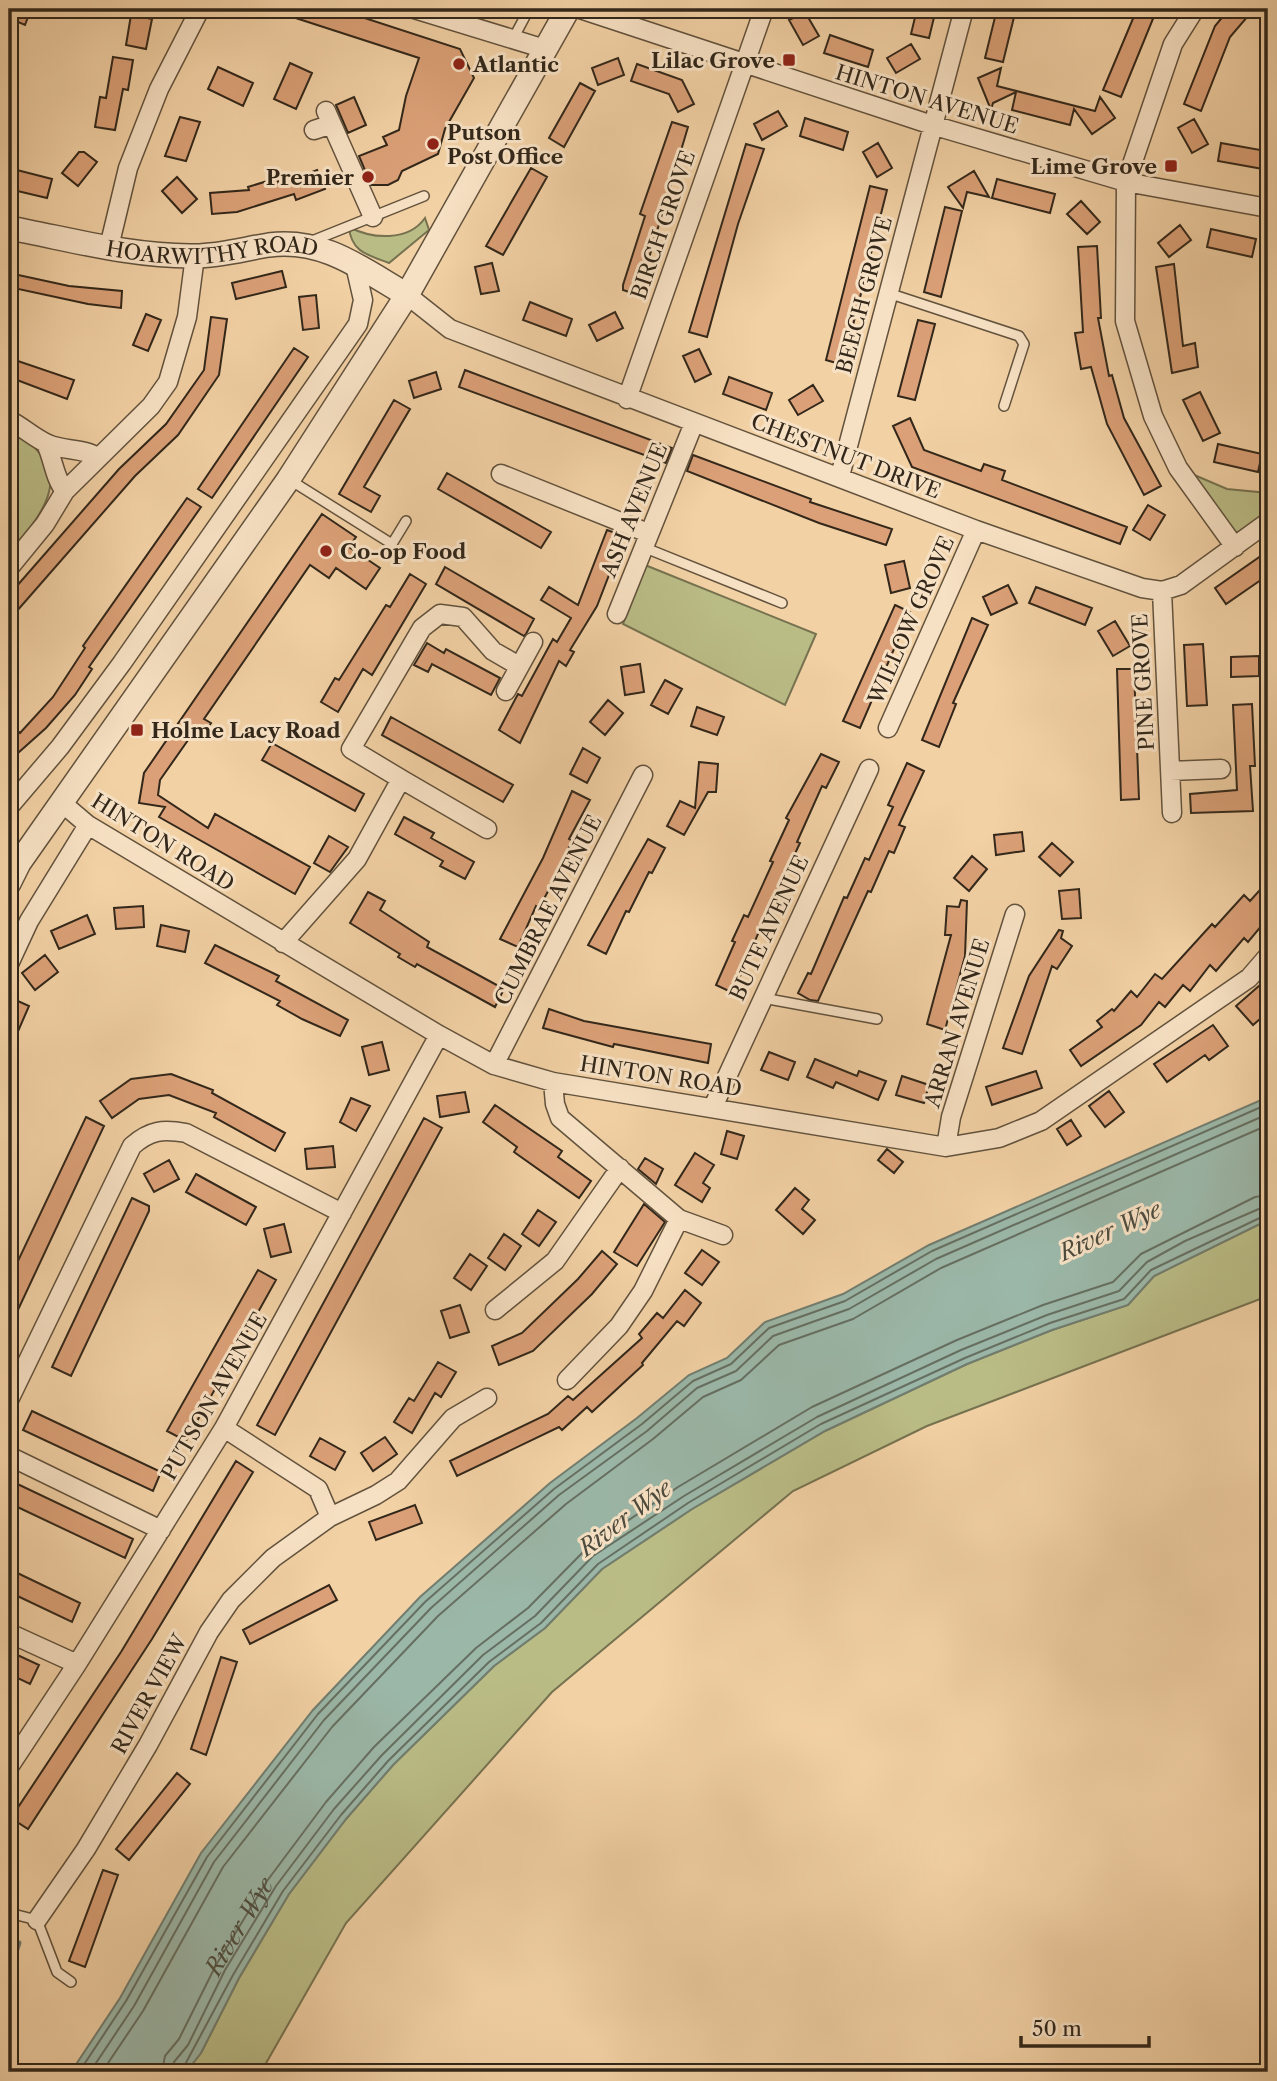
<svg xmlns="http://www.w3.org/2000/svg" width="1277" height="2081" viewBox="0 0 1277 2081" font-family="'Libre Caslon Text',serif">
	<rect width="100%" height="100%" fill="#f2d1a5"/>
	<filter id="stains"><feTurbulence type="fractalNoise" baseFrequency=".00286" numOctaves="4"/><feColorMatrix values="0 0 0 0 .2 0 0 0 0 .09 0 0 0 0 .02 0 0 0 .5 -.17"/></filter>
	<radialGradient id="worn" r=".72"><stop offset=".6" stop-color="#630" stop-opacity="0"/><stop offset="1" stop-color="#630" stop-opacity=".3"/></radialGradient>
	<path fill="#babc86" stroke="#767250" stroke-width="2" d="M425,218L429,230L389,263C368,255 351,252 349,227C372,239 408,242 425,218Z
		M9,429C75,466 52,507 9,552Z
		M1178,468L1227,489L1268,493V522L1235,547Z
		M645,565L816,634L785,705L623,624Z
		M1268,1220V1296L927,1426L793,1491L552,1692L346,1923L261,2072H186L201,2053L239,1978L289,1894L346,1819L393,1765L494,1666L545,1628L602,1569L692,1509L825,1431L967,1364L1052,1330L1128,1305L1154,1276Z"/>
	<path fill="#9bb7a8" stroke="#717d6f" stroke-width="2" d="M1268,1097V1220L1154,1276L1128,1305L1052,1330L967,1364L825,1431L692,1509L602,1569L545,1628L494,1666L393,1765L346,1819L289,1894L239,1978L201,2053L186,2072H71L120,1998L201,1853L313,1710L420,1597L550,1483L637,1418L689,1375L727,1358L765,1322L843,1294L929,1245Z"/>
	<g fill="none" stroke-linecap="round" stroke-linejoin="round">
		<g stroke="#666f61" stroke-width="2">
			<path d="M79,2072L126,2001L207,1857L318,1714L425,1602L554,1489L642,1424L693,1381L731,1364L769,1328L845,1301L932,1251L1268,1104"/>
			<path d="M90,2072L134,2006L214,1862L324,1720L431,1608L559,1495L647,1431L697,1388L736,1371L773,1336L849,1309L936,1259L1268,1114"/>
			<path d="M102,2072L143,2011L223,1867L332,1727L438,1616L566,1504L653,1439L703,1397L741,1380L779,1345L853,1319L941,1268L1268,1125"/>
			<path id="s1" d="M162,2072L165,2056L179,2039L216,1965L267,1881L326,1802L374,1747L476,1648L528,1608L587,1548L678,1487L812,1407L957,1340L1043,1305L1113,1282L1141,1254L1255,1197L1268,1195"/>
			<path d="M172,2072L174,2062L188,2045L225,1970L276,1886L334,1809L382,1755L483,1655L535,1616L593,1556L684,1496L817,1417L961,1350L1047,1315L1119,1291L1147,1262L1185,1241L1268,1205"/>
			<path d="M181,2072L233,1975L283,1891L341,1815L388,1761L489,1662L541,1623L598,1564L688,1503L821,1424L965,1358L1050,1323L1124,1299L1151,1270L1268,1214"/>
		</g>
		<path stroke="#717d6f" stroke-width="5" d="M9,1942L19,1943L9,1972"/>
	</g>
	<path fill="#dba077" stroke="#32271a" stroke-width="2" d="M9,9H31L25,25L9,18Z
		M277,9H337L460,49L474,78L445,129L438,154L402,171L398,180L388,185H371L359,156L387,145L383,137L399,130L406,96L419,58L277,12Z
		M917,9H936L929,38L911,34Z
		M997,9H1016L1003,62L985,58Z
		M1137,9H1157L1121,97L1103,90Z
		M1229,9H1254L1230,37L1201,111L1184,104L1215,26Z
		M805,12L819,36L803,45L789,20Z
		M131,15L152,19L146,49L126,45Z
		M830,35L873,50L868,67L824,53Z
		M911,44L920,59L896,73L887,58Z
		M113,57L133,60L128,90L123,89L115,130L95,127L100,97L106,98Z
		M618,58L624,75L598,85L592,68Z
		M290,63L312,73L296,109L274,99Z
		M637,64L682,80L694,104L678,112L669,94L631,81Z
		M218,67L253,83L243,106L208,89Z
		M1001,68L997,86L1095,111L1100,97L1115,118L1092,134L1074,109L1070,125L1012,110L1016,92L993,103L991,110L978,78Z
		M580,83L595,91L564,147L549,138Z
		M354,97L366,125L348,133L336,105Z
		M778,111L787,126L762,140L754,124Z
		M180,117L200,122L186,161L165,156Z
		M805,118L848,132L843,150L800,136Z
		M1194,119L1208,144L1192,153L1178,128Z
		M672,122L688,127L638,295L623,290V285L645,216L640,214Z
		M878,143L892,168L877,177L863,152Z
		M1221,143L1266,151L1263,169L1218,161Z
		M746,144L764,149L738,224L707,337L689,332Z
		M79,152H84L97,162L78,186L62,173Z
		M531,168L547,177L503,255L486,246Z
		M13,169L52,179L47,198L9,189Z
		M317,170L325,189L296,200L294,194L237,212L212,214L210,193L249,190L248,187L277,178L279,185Z
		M974,171L989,197L967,192L963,208L948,187Z
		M177,177L197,199L182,213L162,191Z
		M997,179L1055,194L1050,213L992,198Z
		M870,186L887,190L843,365L826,360Z
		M1081,201L1100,222L1087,234L1067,214Z
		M945,207L962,211L941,297L924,292Z
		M1180,225L1191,240L1169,257L1158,243Z
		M1211,229L1256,239L1252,257L1207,247Z
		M1097,246L1101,318H1098L1109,376L1112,375L1124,418L1161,486L1144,495L1107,424L1091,367L1081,369L1075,333L1083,332L1078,247Z
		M492,263L499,291L481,294L475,267Z
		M1174,264L1183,346L1195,343L1198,367L1172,373L1156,267Z
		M282,271L286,287L236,299L232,283Z
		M9,273L69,286L122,291L121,308L88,304L9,287Z
		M316,295L319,328L303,330L299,297Z
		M530,302L572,319L566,336L523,320Z
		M615,312L623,328L597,341L589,325Z
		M146,314L161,320L148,351L133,345Z
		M211,317L227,319L219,375L178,435L135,476L9,620V595L119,469L166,424L204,370Z
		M918,320L935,324L915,400L898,396Z
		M294,348L308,357L212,498L198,489Z
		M699,349L711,374L695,382L683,356Z
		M9,358L74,380L67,399L9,377Z
		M465,370L672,448L666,463L459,387Z
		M436,372L441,389L414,398L409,381Z
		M729,377L772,393L766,410L723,394Z
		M813,385L823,401L798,415L789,400Z
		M1200,392L1220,433L1203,441L1183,400Z
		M394,400L410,409L364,487L380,496L371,512L339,494Z
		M910,418L924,450L981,471L984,464L1005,471L1002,480L1127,527L1120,544L912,467L893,426Z
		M1218,444L1262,454L1258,472L1214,462Z
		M693,455L811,499L810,502L892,529L886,545L819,523L687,471Z
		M447,473L551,532L541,548L438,489Z
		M187,498L201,507L89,667L92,669L75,695L46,728L9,761V739L18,731L20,733L53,697L85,648L83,646Z
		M1148,505L1165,515L1150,540L1133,530Z
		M322,514L356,537L349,547L380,568L366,589L336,568L329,578L310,565L204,719L211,723L201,738L193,733L160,780L158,795L208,828L215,814L310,867L295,894L159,817L165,807L139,803L144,773Z
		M607,530L624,536L597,606L570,650L574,652L566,666L559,661L520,743L499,730L518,694L522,696L553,639L557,642L571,618L541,600L549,587L578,605Z
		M1268,551V575L1226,604L1215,588Z
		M904,561L910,588L891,593L885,565Z
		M445,567L534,619L526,634L524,636L436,584Z
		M410,574L426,584L372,675L363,669L338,712L321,702L335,678L339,680L386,605L390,607Z
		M1008,585L1017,603L991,615L983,597Z
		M1036,587L1092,608L1085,625L1029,603Z
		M895,605L910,612L860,728L843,721Z
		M972,618L988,625L953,703L956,704L939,747L922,740Z
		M1115,621L1130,646L1113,656L1098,631Z
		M427,643L444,653L446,649L500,678L491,695L432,664L428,672L414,665Z
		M1203,644L1207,705L1187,706L1184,645Z
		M1259,656V676L1231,677V657Z
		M640,664L644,692L625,695L621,667Z
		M1117,669H1134L1139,799L1121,800Z
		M665,680L682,689L668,714L651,705Z
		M608,700L623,713L605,735L590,722Z
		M1252,704L1255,766H1250L1253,811L1191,813L1190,794L1237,790L1233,705Z
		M697,707L724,717L717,735L691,726Z
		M391,717L513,785L503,802L382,735Z
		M272,743L364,794L355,811L262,760Z
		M583,748L600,758L587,783L570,774Z
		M821,754L839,762L826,788L822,786L797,842L800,843L781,883L784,884L772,910L769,908L733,993L716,985L735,942L732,941L744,915L748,917L773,862L770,861L789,820L786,818Z
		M699,762L718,764L716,792H708L684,835L667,826L680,801L695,808Z
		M907,763L924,771L899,825L905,827L894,853L889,851L871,892L868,891L818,1001L810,1000L798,993L808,973L811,974L844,897L847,898L865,858L869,860L893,807L888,805Z
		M572,791L590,800L569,839L572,841L553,882L539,908L536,906L518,947L500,939L543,858Z
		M404,817L434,833L431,838L474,862L465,879L440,866L443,861L395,834Z
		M1022,832L1024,851L996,855L994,835Z
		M329,836L348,847L330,872L314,863Z
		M648,839L665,848L652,873L649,872L629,912L626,911L606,954L588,945Z
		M1052,843L1073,862L1060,876L1039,857Z
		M972,856L987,869L969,891L954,878Z
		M1268,881V918L1248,942L1244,938L1216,971L1210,965L1190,991L1183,985L1165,1007L1159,1002L1141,1025L1081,1066L1070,1050L1102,1027L1097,1021L1112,1009L1114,1011L1131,991L1137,997L1155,974L1162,979L1212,924L1215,927L1244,895L1250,901Z
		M1079,889L1081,918L1062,919L1059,891Z
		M368,892L385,901L380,910L429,942L427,947L504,989L495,1007L417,964L415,967L398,957L400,954L350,923Z
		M961,900L967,901L965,956L945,1030L927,1024L951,935H945L947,906L959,907Z
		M143,906L144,927L116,929L114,908Z
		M87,915L95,934L59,949L51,931Z
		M161,925L189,931L185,952L157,946Z
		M1059,930L1063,931L1061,938L1072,946L1057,969L1052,966L1022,1054L1003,1048L1029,976Z
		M215,945L279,976L276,981L348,1020L340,1036L302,1019L277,1005L280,1001L205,963Z
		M45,955L58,972L35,990L22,973Z
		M1268,978V1012L1253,1025L1236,1006Z
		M9,997L29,1006L9,1052Z
		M549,1009L584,1021L711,1044L708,1063L614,1044L613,1047L543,1028Z
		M1213,1025L1228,1046L1209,1060L1205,1055L1167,1082L1154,1064Z
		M382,1042L389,1070L369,1075L362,1047Z
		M769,1052L795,1062L788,1080L761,1070Z
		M815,1059L857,1076L859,1071L886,1081L878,1100L836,1082L833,1088L807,1077Z
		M1036,1071L1042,1088L992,1105L986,1087Z
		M171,1074L213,1090L212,1093L285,1133L275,1151L214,1117L216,1113L169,1095L139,1099L112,1118L100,1101L131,1079Z
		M902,1076L929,1085L924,1103L896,1095Z
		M1109,1091L1124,1112L1105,1127L1089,1106Z
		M465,1092L469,1112L440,1117L437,1096Z
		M351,1098L370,1106L356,1131L340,1122Z
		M495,1105L562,1151L558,1157L591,1181L579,1198L514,1152L517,1147L483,1122Z
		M86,1117L104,1126L9,1329V1280Z
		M424,1118L442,1128L275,1435L257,1425Z
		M1071,1120L1081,1136L1067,1145L1057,1129Z
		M727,1131L744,1136L737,1159L721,1154Z
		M333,1146L335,1167L307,1169L305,1149Z
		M887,1149L903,1162L894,1173L878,1160Z
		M695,1153L714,1165L703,1183L710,1188L702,1202L675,1185Z
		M645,1158L663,1169L656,1184L638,1169Z
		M169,1160L179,1179L154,1192L144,1174Z
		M196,1174L256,1207L246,1225L186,1192Z
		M795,1188L809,1200L802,1209L815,1220L803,1234L776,1210Z
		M132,1198L149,1206V1211L71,1376L52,1367Z
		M644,1204L665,1222L637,1266L614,1252Z
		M538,1210L556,1222L539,1246L522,1234Z
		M284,1224L291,1252L271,1257L264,1229Z
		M504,1234L521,1246L505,1270L488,1258Z
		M702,1250L719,1262L702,1285L685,1273Z
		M602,1251L617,1264L592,1294L533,1351L499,1365L492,1346L522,1333L578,1279Z
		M470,1254L487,1266L471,1290L454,1278Z
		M258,1270L276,1280L186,1441L167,1431Z
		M685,1290L701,1303L684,1326L677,1321L642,1363L643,1365L592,1412L587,1407L562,1430L559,1427L457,1476L450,1461L548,1414L568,1396L573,1400L642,1338L639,1334L657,1313L663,1318Z
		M460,1305L469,1332L450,1338L441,1311Z
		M438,1362L456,1372L441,1397L435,1393L412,1433L394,1422L409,1398L414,1401Z
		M32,1411L161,1472L153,1491L23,1430Z
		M385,1437L397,1454L373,1471L361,1453Z
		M320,1438L345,1452L335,1470L310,1456Z
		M236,1461L253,1472L152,1639L28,1829L11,1818L121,1652Z
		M9,1480L133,1539L125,1558L9,1503Z
		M415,1505L422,1523L376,1540L369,1522Z
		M9,1569L80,1603L72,1622L9,1592Z
		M329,1585L337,1600L250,1644L243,1630Z
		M13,1653L39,1665L30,1684L9,1674Z
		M221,1657L237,1662L206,1755L191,1749Z
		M177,1773L190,1784L129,1860L116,1849Z
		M103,1870L118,1875L85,1967L69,1961Z"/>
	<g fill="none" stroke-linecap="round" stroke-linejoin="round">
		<defs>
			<path id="service" d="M513,39L529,9
				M312,241L424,196
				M888,293L1019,336L1024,344L1004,406
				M290,480L392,544L406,521
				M643,547L782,603
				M763,998L877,1019
				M9,1913L37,1920L57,1972L71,1982"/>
			<path id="minor" d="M414,9L545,49
				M580,9L932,125L1126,182L1268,208
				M1195,9L1173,44L1126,182L1125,321L1153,416L1178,468L1235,547
				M326,111L373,217
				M314,130L332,124
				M109,247L128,168L159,89L200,9
				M407,295L450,329L976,530L1142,588L1162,591L1181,585L1268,522
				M627,399L764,9
				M9,420C23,427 34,438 48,444C63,451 87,448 98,458
				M46,444C53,458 55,480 65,491
				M501,474L648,533
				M840,476L964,9
				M9,568L45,524L65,491L151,406L168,382L187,317L195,256
				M1162,591L1172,813
				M617,614L694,423
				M506,691L533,642
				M888,728L976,530
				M1170,771L1221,769
				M401,779L487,829
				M62,803L88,825L439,1035L494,1065L553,1082L946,1147L999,1138L1041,1121L1249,978L1268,956
				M9,807L60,747L122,663L358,324L363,300L355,265
				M283,943L357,859L401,779L351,749L422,628L440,614L463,617L493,651L519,666
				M9,964L29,921L88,825
				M494,1065L643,775
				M553,1082L555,1104L560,1118L679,1219L723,1235
				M713,1107L869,769
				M946,1147L951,1117L1015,914
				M495,1310L555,1261L620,1168
				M567,1380L619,1326L643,1291L679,1219
				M9,1400L132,1146C150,1130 163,1129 186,1133L342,1213
				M224,1428L318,1489L330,1517
				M9,1456L161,1530
				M9,1633L77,1664
				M9,1767L77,1664L224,1428L439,1035
				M37,1920L86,1849L148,1745L209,1632L231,1600L273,1558L330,1517L376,1495L398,1481L453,1418L487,1398"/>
			<g id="tertiary">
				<path id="s2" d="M9,228C69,239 133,257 195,256C220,256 244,249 269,245C324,238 362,269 407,295"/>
				<path d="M9,883L19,863L288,480L407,295L568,9"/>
			</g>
		</defs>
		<use href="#service" stroke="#62523d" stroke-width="12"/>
		<use href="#minor" stroke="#62523d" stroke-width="21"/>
		<use href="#tertiary" stroke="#62523d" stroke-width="26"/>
		<use href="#service" stroke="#f7e1c4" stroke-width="9"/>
		<use href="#minor" stroke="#f7e1c4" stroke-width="18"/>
		<use href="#tertiary" stroke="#f7e1c4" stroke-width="23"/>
	</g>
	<g fill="#8f2418" stroke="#f7e1c4" stroke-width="2.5">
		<rect x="782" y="53" width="14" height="14" rx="3.5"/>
		<circle cx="459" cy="64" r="7"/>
		<circle cx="433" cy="144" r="7"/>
		<rect x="1164" y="159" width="14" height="14" rx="3.5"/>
		<circle cx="368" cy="177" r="7"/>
		<circle cx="326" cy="551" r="7"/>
		<rect x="130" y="723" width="14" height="14" rx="3.5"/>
	</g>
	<g text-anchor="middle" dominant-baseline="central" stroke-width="6" stroke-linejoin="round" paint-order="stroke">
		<g font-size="21" font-weight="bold" fill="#32271a" stroke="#f7e1c4" text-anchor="start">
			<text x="775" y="60" text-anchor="end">Lilac Grove</text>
			<text x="473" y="64">Atlantic</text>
			<text x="447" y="132">Putson<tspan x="447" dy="24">Post Office</tspan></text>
			<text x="1157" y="166" text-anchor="end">Lime Grove</text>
			<text x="354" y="177" text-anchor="end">Premier</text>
			<text x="340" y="551">Co-op Food</text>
			<text x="151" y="730">Holme Lacy Road</text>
		</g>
		<g font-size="21" fill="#32271a" stroke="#f7e1c4">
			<text transform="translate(927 99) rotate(17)">HINTON AVENUE</text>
			<text transform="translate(663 225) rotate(-71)">BIRCH GROVE</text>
			<text stroke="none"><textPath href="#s2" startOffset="206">HOARWITHY ROAD</textPath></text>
			<text transform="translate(864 295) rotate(-75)">BEECH GROVE</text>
			<text transform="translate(846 456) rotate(21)">CHESTNUT DRIVE</text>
			<text transform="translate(634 510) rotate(-68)">ASH AVENUE</text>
			<text transform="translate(911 620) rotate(-66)">WILLOW GROVE</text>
			<text transform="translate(1143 682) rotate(-93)">PINE GROVE</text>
			<text transform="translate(163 842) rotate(32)">HINTON ROAD</text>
			<text transform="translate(548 910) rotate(-63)">CUMBRAE AVENUE</text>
			<text transform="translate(769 928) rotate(-65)">BUTE AVENUE</text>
			<text transform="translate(957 1023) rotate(-73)">ARRAN AVENUE</text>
			<text transform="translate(661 1076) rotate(9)">HINTON ROAD</text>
			<text transform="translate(214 1396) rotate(-60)">PUTSON AVENUE</text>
			<text transform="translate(149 1694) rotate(-61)">RIVER VIEW</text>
		</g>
		<g font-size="23" font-style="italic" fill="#4c4b3e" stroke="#f7e1c4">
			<text transform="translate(1110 1231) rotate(-25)">River Wye</text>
			<text transform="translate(625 1518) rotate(-37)">River Wye</text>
			<text stroke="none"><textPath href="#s1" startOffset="166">River Wye</textPath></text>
		</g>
	</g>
	<rect width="1277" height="2081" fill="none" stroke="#f2d1a5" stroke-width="35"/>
	<rect x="10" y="10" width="1256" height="2060" fill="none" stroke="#32271a" stroke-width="3.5"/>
	<rect x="18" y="18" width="1242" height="2046" fill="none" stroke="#32271a" stroke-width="2"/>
	<path d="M1021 2036v10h128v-10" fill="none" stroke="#32271a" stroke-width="3.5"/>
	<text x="1032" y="2036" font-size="21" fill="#32271a" stroke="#f7e1c4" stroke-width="5" paint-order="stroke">50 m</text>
	<rect width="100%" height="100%" filter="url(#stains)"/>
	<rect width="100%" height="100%" fill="url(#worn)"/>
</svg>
